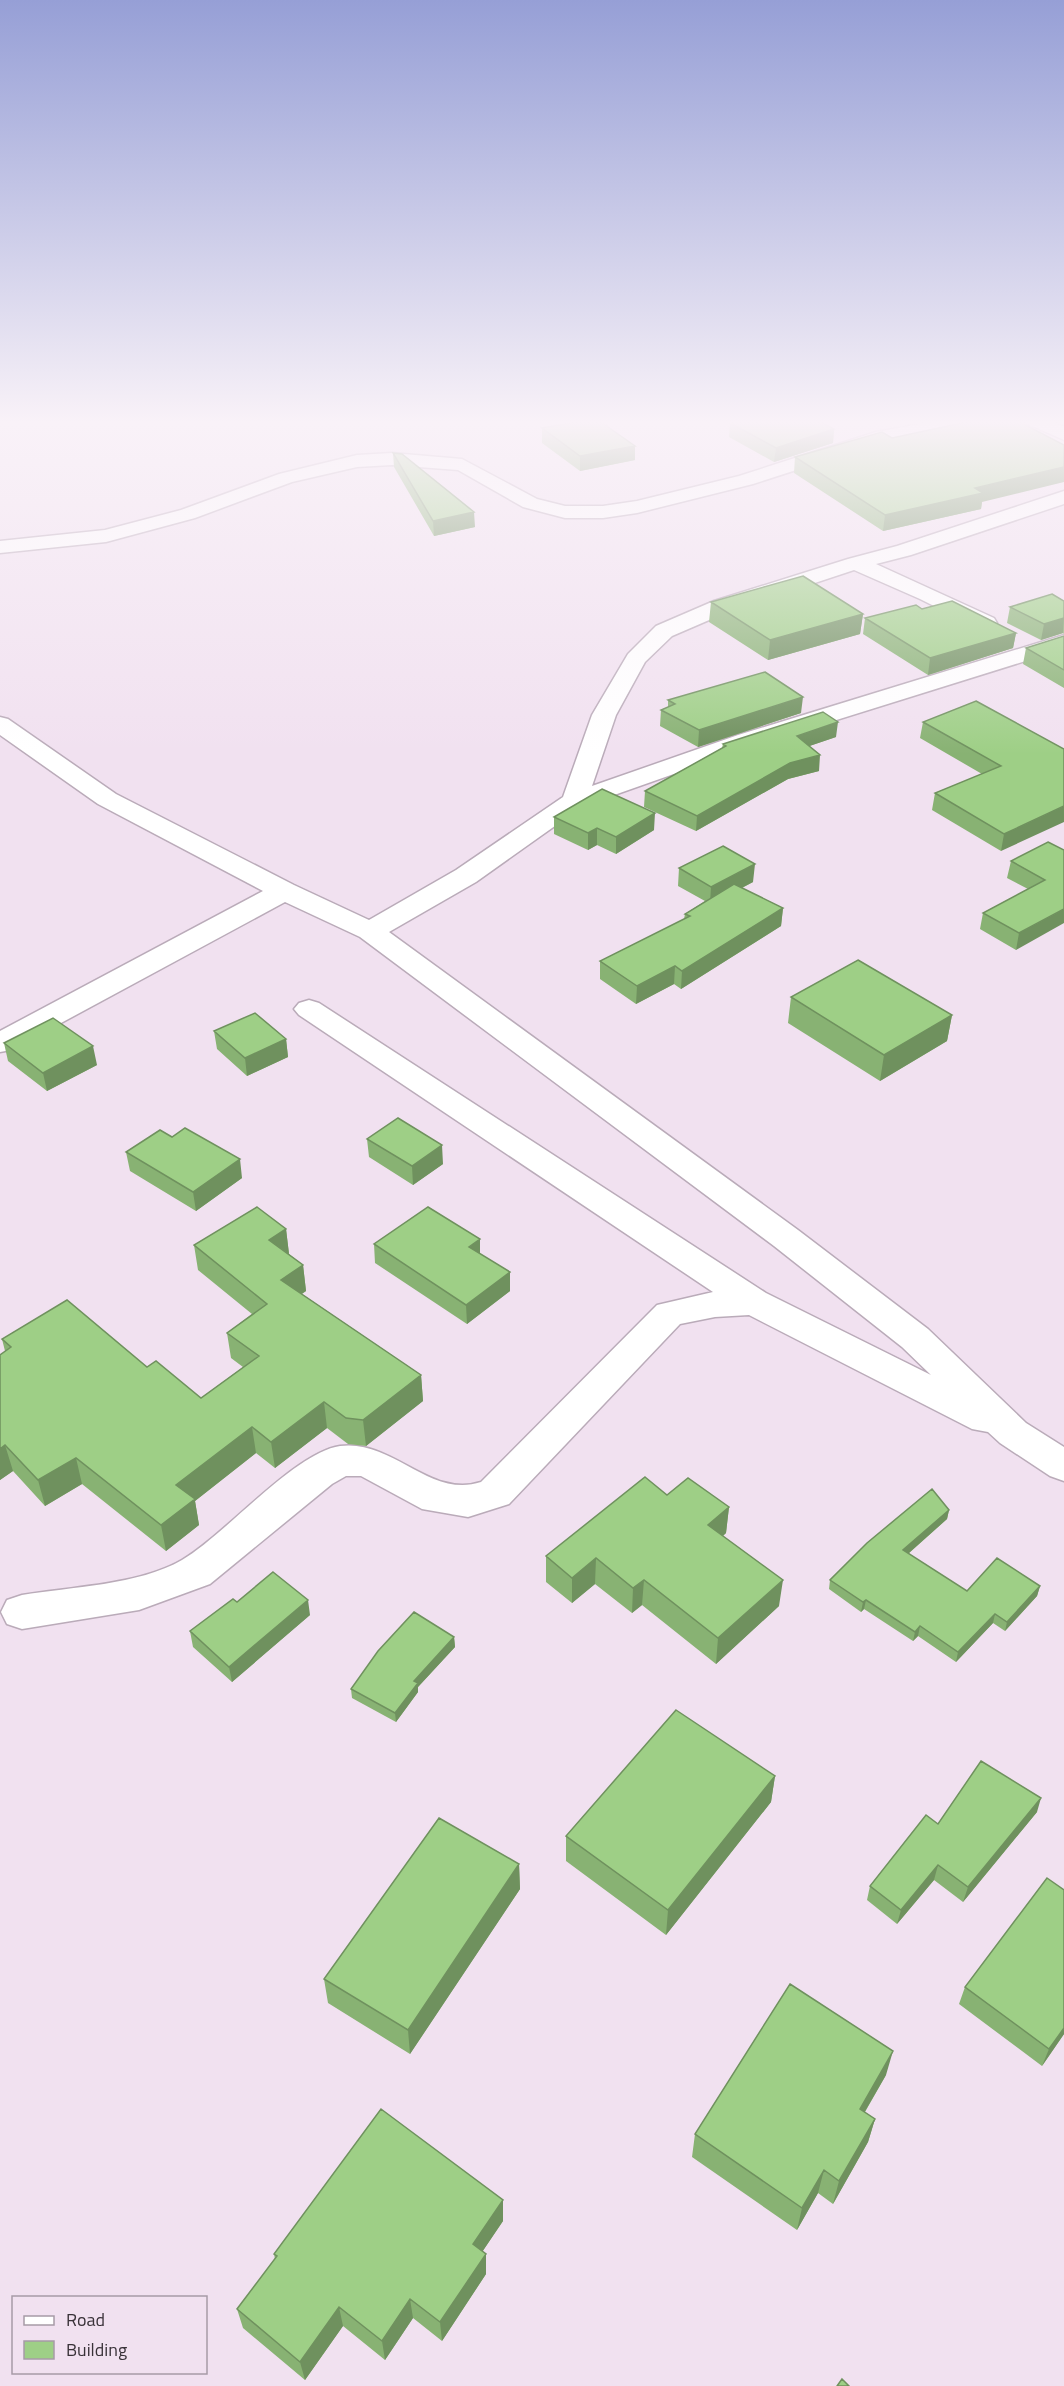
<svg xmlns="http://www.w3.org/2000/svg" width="1064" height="2386" viewBox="0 0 1064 2386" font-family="'Titillium Web',sans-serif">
	<rect width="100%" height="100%" fill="#f1e1f0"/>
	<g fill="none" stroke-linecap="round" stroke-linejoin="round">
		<defs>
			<path id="street" d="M943,420H982L973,425L886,441L753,484L637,513L603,518H565L523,507L458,470L392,465L357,467L292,482L195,518L106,542L0,553V541L105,530L181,510L279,474L357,455L392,453L462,459L537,499L565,506H603L637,501L739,476L876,432Z
				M1025,420H1049L1064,427V440L1028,424Z
				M1064,491V504L911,555L876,564L994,618L997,623L994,628H978L920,599L854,570L730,611L672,636L645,662L616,715L592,786L738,735L1064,635V649L756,745L583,806L476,882L389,932L798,1230L928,1329L1026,1423L1064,1447V1481L1050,1476L1000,1443L988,1432L972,1429L749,1315L715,1317L680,1324L509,1504L468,1517L422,1509L361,1476H346L332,1484L210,1584L139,1610L22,1629L7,1624L1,1612L7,1600L22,1595C70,1587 139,1585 182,1560C225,1535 294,1453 340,1446C393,1439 430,1499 481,1482L657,1305L713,1292L299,1015L294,1009L299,1003L309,1000L319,1003L766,1293L931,1375L902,1347L774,1246L360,937L285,902L11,1050L0,1052V1031L263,891L98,804L0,735V717L8,719L116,794L294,885L369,920L456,870L563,797L592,715L628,654L656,626L714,601L848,559L897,546Z"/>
		</defs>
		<use href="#street" stroke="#baabb9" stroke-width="3"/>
		<use href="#street" fill="#fff" fill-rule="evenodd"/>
	</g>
	<path fill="#88b273" d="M730,423L834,429L833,443L774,462L729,437Z
		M542,428L635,446V460L580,471L542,443Z
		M393,453L475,527L434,536L394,467Z
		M795,457L982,502L981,509L883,531L794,473Z
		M1064,601V634L1063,633L1041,640L1007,623L1010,607Z
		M711,602L863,614L860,634L768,660L709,622Z
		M922,609L1016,633L1013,648L928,675L863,634L865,618Z
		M1064,636V688L1023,664L1026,648Z
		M668,700L801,713L698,747L660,726L661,710L668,707Z
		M923,722L1064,749L1001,851L932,810L935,793L982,774L920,738Z
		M836,737L809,746L819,771L788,779L696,831L644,807L645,791L722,748L723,744Z
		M554,817L654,830L616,854L597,845L588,850L554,834Z
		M1064,850L1016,950L980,929L983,913L1028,889L1007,878L1011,861Z
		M679,868L753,882L742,888L783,908L781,926L681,989L674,984L636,1004L600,979V961L684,919L685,914L705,901L678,886Z
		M791,997L952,1015L947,1041L880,1081L788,1023Z
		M214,1031L286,1039L288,1057L247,1076L217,1049Z
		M4,1043L97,1065L47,1091L8,1061Z
		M172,1137L242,1178L196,1211L130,1171L126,1152Z
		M367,1139L443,1164L413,1185L369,1157Z
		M286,1229L289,1254L303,1265L306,1291L302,1294L421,1375L423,1401L366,1446L348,1444L327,1428L275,1468L256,1453L195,1501L199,1525L166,1551L82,1484L45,1506L13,1471L0,1480L5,1351L2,1339L147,1367L201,1398L243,1367L231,1358L227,1333L252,1314L198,1270L194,1245Z
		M374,1244L480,1254L510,1272V1291L467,1324L375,1263Z
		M667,1495L729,1507L726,1533L723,1536L779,1606L716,1664L642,1605L632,1613L595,1584L572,1603L546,1582V1556Z
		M949,1510L947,1519L908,1554L967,1591L1040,1586L1037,1596L1005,1631L993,1623L956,1662L918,1636L913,1641L864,1609L861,1612L829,1589L830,1580Z
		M237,1602L310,1615L232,1682L193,1647L190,1631Z
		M454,1637L455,1647L418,1687V1692L396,1722L352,1698L351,1689Z
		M775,1776L771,1802L666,1935L566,1861V1836Z
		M1037,1812L963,1902L934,1880L897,1924L867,1900L870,1886L938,1824Z
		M519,1864L520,1889L410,2054L328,2003L324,1979Z
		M965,1987L1064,2034L1042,2066L959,2004Z
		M886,2075L865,2112L875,2119L868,2142L833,2204L818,2193L797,2230L692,2157L695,2134Z
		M503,2200V2221L482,2252L486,2254V2274L442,2341L413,2318L385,2360L343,2326L305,2380L243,2328L237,2309L275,2259L274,2254Z"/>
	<path fill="#6f915e" d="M834,429L833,443L774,462L776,448Z
		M635,446V460L580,471V456Z
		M1064,467V482L982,502L981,509L883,531L885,515L975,488Z
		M474,512L475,527L434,536L433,521Z
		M863,614L860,634L768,660L770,640Z
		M1064,618L1063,633L1041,640L1044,624Z
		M1016,633L1013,648L928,675L930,658Z
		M803,697L801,713L698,747L699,730Z
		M838,722L836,737L795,751L797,736Z
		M820,755L819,771L788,779L696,831L697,816L790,763Z
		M1064,806V822L1001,851L1004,834Z
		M655,813L654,830L616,854V837Z
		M597,828V845L588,850V833Z
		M755,864L753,882L710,904L711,887Z
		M783,908L781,926L681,989L682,971Z
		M1064,909V923L1016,950L1019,933Z
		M675,966L674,984L636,1004L637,986Z
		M952,1015L947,1041L880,1081L884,1055Z
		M286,1039L288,1057L247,1076L245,1058Z
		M93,1046L97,1065L47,1091L43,1073Z
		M442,1145L443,1164L413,1185L412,1166Z
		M240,1159L242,1178L196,1211L193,1192Z
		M286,1229L289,1254L269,1240Z
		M480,1239V1258L469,1247Z
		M303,1265L306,1291L284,1305L281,1280Z
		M510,1272V1291L467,1324L466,1305Z
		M421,1375L423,1401L366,1446L363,1420Z
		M324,1402L327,1428L275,1468L271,1442Z
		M252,1427L256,1453L195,1501L199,1525L166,1551L161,1525L176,1485Z
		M5,1445L13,1471L0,1480V1449Z
		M76,1458L82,1484L45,1506L38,1480Z
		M729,1507L726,1533L705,1551L708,1525Z
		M949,1510L947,1519L901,1560L903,1550Z
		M596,1558L595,1584L572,1603V1578Z
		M644,1580L642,1605L632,1613L633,1588Z
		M783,1580L779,1606L716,1664L718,1638Z
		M1040,1586L1037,1596L1005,1631L1007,1622Z
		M308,1600L310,1615L232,1682L229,1667Z
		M866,1600L864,1609L861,1612L863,1602Z
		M995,1614L993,1623L956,1662L958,1652Z
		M920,1626L918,1636L913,1641L915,1632Z
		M454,1637L455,1647L418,1687V1692L396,1722L395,1713L414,1681Z
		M775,1776L771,1802L666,1935L668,1910Z
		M1041,1798L1037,1812L963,1902L968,1887Z
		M519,1864L520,1889L410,2054L408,2030Z
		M938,1865L934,1880L897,1924L901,1910Z
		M1064,2028V2034L1042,2066L1049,2049Z
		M893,2051L886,2075L853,2132L860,2109Z
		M875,2119L868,2142L833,2204L839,2181Z
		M824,2170L818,2193L797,2230L802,2208Z
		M503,2200V2221L474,2264L473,2244Z
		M486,2254V2274L442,2341L440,2322Z
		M410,2299L413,2318L385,2360L382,2341Z
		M339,2307L343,2326L305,2380L300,2362Z"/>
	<path fill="#9ecf86" stroke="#6f915e" stroke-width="1.5" d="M588,420H598L635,446L580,456L542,428Z
		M744,420H817L834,429L776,448L730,423Z
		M976,420H1016L1064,445V467L975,488L983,493L885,515L795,457L882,432L892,438Z
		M393,453L402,454L474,512L433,521Z
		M803,576L863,614L770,640L711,602Z
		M1052,594L1064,601V618L1044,624L1010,607Z
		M952,601L1016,633L930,658L865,618L916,605L922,609Z
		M1064,636V670L1026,648Z
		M765,672L803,697L699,730L661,710L675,704L668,700Z
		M976,701L1064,749V806L1004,834L935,793L1001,766L923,722Z
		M823,712L838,722L797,736L820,755L790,763L697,816L645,791L726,746L723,744Z
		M602,789L655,813L616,837L597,828L588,833L554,817Z
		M1048,842L1064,850V909L1019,933L983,913L1045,880L1011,861Z
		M723,846L755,864L711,887L679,868Z
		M734,884L783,908L682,971L675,966L637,986L600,961L690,916L685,914Z
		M858,960L952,1015L884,1055L791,997Z
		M255,1013L286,1039L245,1058L214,1031Z
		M53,1018L93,1046L43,1073L4,1043Z
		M398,1118L442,1145L412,1166L367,1139Z
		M185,1128L240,1159L193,1192L126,1152L160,1130L172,1137Z
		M257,1207L286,1229L269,1240L303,1265L281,1280L421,1375L363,1420L346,1418L324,1402L271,1442L252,1427L176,1485L195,1499L161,1525L76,1458L38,1480L5,1445L0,1449V1355L11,1347L2,1339L67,1300L147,1367L156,1361L201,1398L259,1356L227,1333L267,1304L194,1245Z
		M428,1207L480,1239L469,1247L510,1272L466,1305L374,1244Z
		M645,1477L667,1495L688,1478L729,1507L708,1525L783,1580L718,1638L644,1580L633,1588L596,1558L572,1578L546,1556Z
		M932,1489L949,1510L903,1550L967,1591L997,1558L1040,1586L1007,1622L995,1614L958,1652L920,1626L915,1632L866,1600L863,1602L830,1580L867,1543Z
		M273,1572L308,1600L229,1667L190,1631L233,1599L237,1602Z
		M414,1612L454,1637L414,1681L418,1683L395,1713L351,1689L378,1651Z
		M676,1710L775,1776L668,1910L566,1836Z
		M981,1761L1041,1798L968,1887L938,1865L901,1910L870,1886L926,1815L938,1824Z
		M439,1818L519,1864L408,2030L324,1979Z
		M1047,1878L1064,1890V2028L1049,2049L965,1987Z
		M790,1984L893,2051L860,2109L875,2119L839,2181L824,2170L802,2208L695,2134Z
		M381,2109L503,2200L473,2244L486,2254L440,2322L410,2299L382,2341L339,2307L300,2362L237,2309L277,2256L274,2254Z
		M842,2379L849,2386H837Z"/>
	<linearGradient id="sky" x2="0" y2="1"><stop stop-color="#969fd6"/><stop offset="0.56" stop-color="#f9f2f8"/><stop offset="1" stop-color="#f9f2f8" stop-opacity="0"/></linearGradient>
	<rect width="1064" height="754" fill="url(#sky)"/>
	<rect x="12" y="2296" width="195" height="78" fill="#f1e1f0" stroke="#a79ba6" stroke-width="1.5"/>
	<rect x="24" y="2316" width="30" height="9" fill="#ffffff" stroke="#a79ba6" stroke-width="1.5"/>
	<text x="66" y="2326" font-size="18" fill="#393238">Road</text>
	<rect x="24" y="2341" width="30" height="18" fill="#9ecf86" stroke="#a79ba6" stroke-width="1.5"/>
	<text x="66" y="2356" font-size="18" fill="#393238">Building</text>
</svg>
